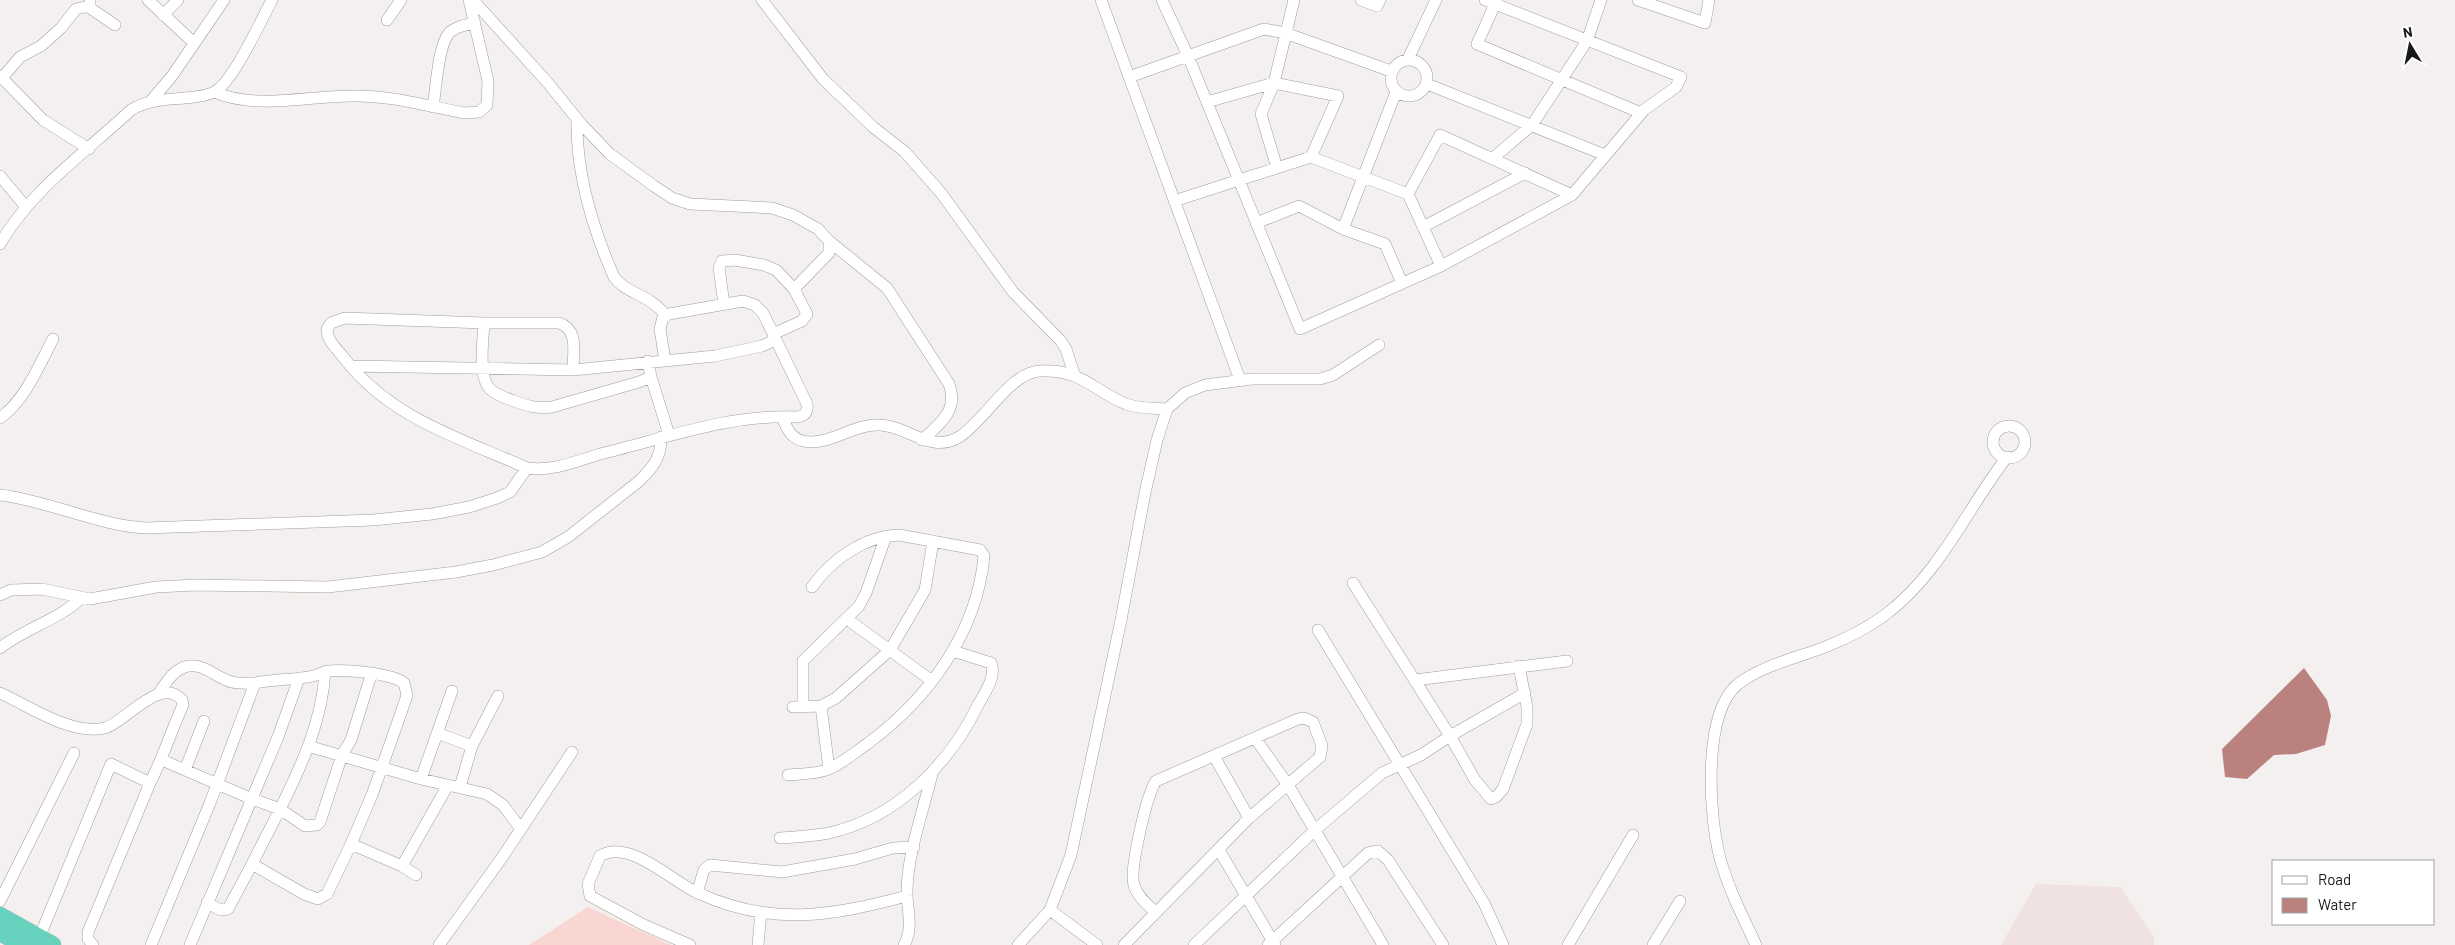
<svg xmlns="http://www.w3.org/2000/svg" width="2455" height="945" viewBox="0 0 2455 945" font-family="Barlow,sans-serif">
	<rect width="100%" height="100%" fill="#f4f0ef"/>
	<path fill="#efe2e0" d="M2036,884L2120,887L2154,937V945H2001Z"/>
	<path fill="#fad6d3" d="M588,907L671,945H529Z"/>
	<path fill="#ba827e" d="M2304,668L2327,700L2331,716L2325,745L2296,754L2274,755L2247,779L2225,777L2222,749Z"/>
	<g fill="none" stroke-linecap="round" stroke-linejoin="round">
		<defs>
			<path id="minor" d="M148,0L194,43
				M473,0L548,83L582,125L610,154L654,186L672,198L690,204L772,208L793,215L818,229L829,241V253L794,289
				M762,0L823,79L873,127L905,152L941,193L1013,292L1060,340L1066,349L1074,374
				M1101,0L1240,380
				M1162,0L1188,56L1300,329L1441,266L1572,195L1644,110L1676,87L1681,77L1485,0
				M1361,0L1377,6L1380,0
				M1497,0L1477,44L1641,113
				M1638,0L1705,23L1709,0
				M90,1V8L115,25
				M163,15L178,0
				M387,20L401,0
				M1408,59L1436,0
				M1391 78a18 18 0 1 1 36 0a18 18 0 1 1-36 0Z
				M0,76L43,120L89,149
				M1129,77L1264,29L1285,33L1391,71
				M2,78L20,57L41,46L61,28L76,9L89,6
				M1427,84L1605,155
				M214,92C257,110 306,96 351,96C389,95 427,106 464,113L479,112L487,105L488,81L469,0
				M150,102L172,76L224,0
				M1207,102L1274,83L1338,96L1311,157
				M433,107C436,90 438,46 449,33C456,26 466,25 475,23
				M577,119C576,172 593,229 614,277C626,294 650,294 666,316
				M1493,158L1532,125L1587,41L1601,0
				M1277,168L1261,114L1274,83L1294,0
				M0,176L26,207
				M1408,194L1440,135L1572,195
				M1174,201L1311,157L1408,194L1441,266
				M1256,223L1299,206L1343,229L1385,244L1402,283
				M1423,227L1525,173
				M1343,229L1396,92
				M829,241L887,288L949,384C959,410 940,424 922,440
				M0,244C31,190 86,152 131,110C151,98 171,100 194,97C201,96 210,95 216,91C235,78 260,22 272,0
				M724,304L719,268L722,261L735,260L764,265L776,270L794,289L807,314L802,321L773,334
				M484,323C483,340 478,377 490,389C496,395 506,398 514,401C527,406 538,409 552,407L639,382L651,377L648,361
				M350,366L573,370L715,356L762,346L775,340
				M573,370C573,353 579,329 559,323H484L345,318L331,323L327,329C327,341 337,349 344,358C390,418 460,438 527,468C554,472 578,460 604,453C669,437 730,414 797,417C805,416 808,412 807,404L763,313L755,305L743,301L669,314L663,317L660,329L665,361
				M651,377L669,435
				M782,417C787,428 790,438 803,441C829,447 854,423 880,425C908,426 931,454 959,437C984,422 1010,372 1040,371C1082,369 1092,390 1126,404C1139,409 1153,408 1167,409
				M0,418C26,399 38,367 53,339
				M1993 442a16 16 0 1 1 32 0a16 16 0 1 1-32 0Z
				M0,495C50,501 96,525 146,528L373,520L432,514L469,507L497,498L510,492L527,468
				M1353,583L1450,736L1475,780L1491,799L1496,797L1503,789L1527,724V707L1519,666
				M0,595L11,590L42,589L90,599L156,587L197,585L328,587L456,572L493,565L542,552L568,537L638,482C652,469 662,457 661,437
				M847,619L932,681
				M1318,630L1484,903L1503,945
				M0,648C25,628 59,620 81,598
				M1415,680L1567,661
				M0,693C29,706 72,736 105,728C126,722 160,675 182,700L183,705C171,731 163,758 150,783L88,932V939L93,945
				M158,695C168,678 181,659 203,668C213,672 222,680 232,682C239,684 248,683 255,683
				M821,706L829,769
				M793,707L821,706L836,698L890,650L925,590L933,541
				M803,707V661L859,606L866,593L886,536
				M437,733L472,746
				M1255,738L1288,785L1383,945
				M308,746L421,779L487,794L503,805L520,828
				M1214,756L1249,818
				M162,760L252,799L280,809C302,765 322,721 325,672
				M185,770L204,721
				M788,775C802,774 817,774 829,769C843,763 855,752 867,744C928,699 977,633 984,556L980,550L975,549L899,535C864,536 831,560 812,587
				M421,779L452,691
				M460,787L472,746L498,696
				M780,838C797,837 813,836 829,833C896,818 949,765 978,705C984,694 997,676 991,663L953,651
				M351,844L327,894L318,899L304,894L252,864L280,809L305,826L317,825L320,822L342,755L351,740L371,675
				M1219,850L1275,945
				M402,866L448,785
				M697,893L704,870L710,865L782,872L855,859L893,848L914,847
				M0,901L74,753
				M207,903L221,910L228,909L252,864
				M1050,910L1097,945
				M39,938L111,764L150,783
				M151,945L210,803L255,683C274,679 295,680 313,676C318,675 323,672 328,671C344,669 391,673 404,683L407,695L401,713L372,795L351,844L402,866L416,875
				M190,945L278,737L299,678
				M439,945L501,859L572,752
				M690,945L644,925L590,896L588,884L600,856C629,838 671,881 698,893C772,927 831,916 907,896
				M758,945L761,912
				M904,945C913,930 908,912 907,896C906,858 923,812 932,774
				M1018,945L1050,910L1071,855L1121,620L1145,493L1157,440L1167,409L1185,393L1205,385L1252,379H1320L1333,375L1379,345
				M1124,945L1249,818L1320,757L1322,746L1313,722L1304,718L1298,719L1156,781C1147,794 1129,870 1134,885C1137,896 1147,904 1155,912
				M1194,945L1315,830L1382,773L1421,755L1450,736L1525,693
				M1268,945L1368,853L1378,851L1388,860L1443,945
				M1568,945L1633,835
				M1653,945L1680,901
				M1756,945C1743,917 1728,888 1720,858C1709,817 1702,713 1738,684C1763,665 1797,658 1825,647C1846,639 1867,628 1885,615C1940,574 1966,510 2007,457"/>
			<path id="highway" d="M0,916L52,945
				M0,932L24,945"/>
		</defs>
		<use href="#minor" stroke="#a09d9c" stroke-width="12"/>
		<use href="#highway" stroke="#ccc" stroke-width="19"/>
		<use href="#minor" stroke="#fff" stroke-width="11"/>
		<use href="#highway" stroke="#66d1bd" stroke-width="18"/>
	</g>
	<rect x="2272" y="860" width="162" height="65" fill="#ffffff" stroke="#a3a3a3"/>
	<rect x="2282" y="876" width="25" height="8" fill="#ffffff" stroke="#a3a3a3"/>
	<text x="2318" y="885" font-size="15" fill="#191818">Road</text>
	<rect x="2282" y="898" width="25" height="15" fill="#ba827e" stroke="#a3a3a3"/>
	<text x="2318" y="910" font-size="15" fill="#191818">Water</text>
	<g transform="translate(2410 45) rotate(350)" stroke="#ffffff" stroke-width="4" paint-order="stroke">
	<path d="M0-4L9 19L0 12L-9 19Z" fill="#191818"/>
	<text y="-8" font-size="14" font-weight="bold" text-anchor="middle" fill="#191818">N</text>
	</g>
</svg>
